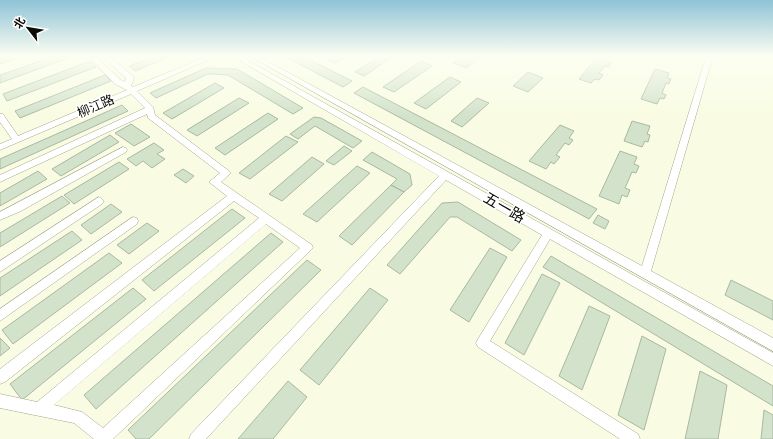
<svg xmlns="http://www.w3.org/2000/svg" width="773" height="439" viewBox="0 0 773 439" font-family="'Alegreya Sans','Noto Sans SC',sans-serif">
	<rect width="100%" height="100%" fill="#f9fce2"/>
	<path fill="#d2e2cb" stroke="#a9b8a2" d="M5,56H25L0,64V58Z
		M55,56H74L0,83V75Z
		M155,56H171L135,71L129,66Z
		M284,56H302L352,81L343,87Z
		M329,56H347L335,63L325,58Z
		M380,56L392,57L364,76L355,72Z
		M462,56H481L466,68L453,63Z
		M598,56L610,57L607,61L612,63L609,67L605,66L599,73L603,75L599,80L595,79L591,83L579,79Z
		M90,61L96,67L7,101L3,94Z
		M421,61L432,66L394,92L383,87Z
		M206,68L237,69L303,108L293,114L228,75L208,74L156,98L150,93Z
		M655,69L669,73L667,78L671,79L669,84L666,83L662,93L666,95L664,99L660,98L657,104L641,99Z
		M528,72L543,78L528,92L513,86Z
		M105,75L111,81L20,118L15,111Z
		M450,77L461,82L426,109L414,103Z
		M215,83L224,88L172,119L163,113Z
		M363,87L597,209L589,219L354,93Z
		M239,98L249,103L197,136L187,130Z
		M477,98L489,103L462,127L451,121Z
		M122,105L128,111L0,169V159Z
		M268,113L278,119L225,155L215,148Z
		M314,117L321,118L362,141L353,148L315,126L298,139L290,134Z
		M632,121L650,126L647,134L650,135L648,142L645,141L642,147L624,141Z
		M131,124L150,137L134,146L115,133Z
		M560,125L574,131L569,138L573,140L569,145L565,143L556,155L560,157L554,164L551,162L546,169L529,161Z
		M110,135L119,142L61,176L52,169Z
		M286,136L298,142L250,179L239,173Z
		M154,143L164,150L157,154L165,159L152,168L143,161L136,166L127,159Z
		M344,146L352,151L334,165L326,161Z
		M620,151L637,157L634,164L639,166L636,173L632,172L625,188L630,190L627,197L622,195L619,204L599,196Z
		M372,152L410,174L412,185L404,192L391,185L397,179L363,160Z
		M312,157L324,164L282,201L269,194Z
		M119,162L129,169L74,204L64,195Z
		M357,166L370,173L317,222L303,214Z
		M183,169L194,176L186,183L174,175Z
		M38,171L47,179L0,206V193Z
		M391,185L404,192L352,245L339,236Z
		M62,196L70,203L0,247V233Z
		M458,202L521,240L512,251L457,217H450L400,274L387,265L442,203Z
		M111,204L122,212L91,234L81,225Z
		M232,209L245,218L154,291L142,280Z
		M598,215L609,221L605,229L593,223Z
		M147,223L159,231L129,254L117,245Z
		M72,231L82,240L0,296V278Z
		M271,233L283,242L96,409L84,395Z
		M490,248L507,257L469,322L450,310Z
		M109,253L122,263L13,344L2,330Z
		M551,256L773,386V406L543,267Z
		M307,260L321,270L149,439H136L128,430Z
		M542,274L560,283L524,355L505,343Z
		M731,280L773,301V320L725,295Z
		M133,288L146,299L22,400L10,384Z
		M370,288L388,300L319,385L300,370Z
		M589,306L610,316L582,390L559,376Z
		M642,336L666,349L644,430L618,415Z
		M0,338L10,348L0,356Z
		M700,371L727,385L718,439H685Z
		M288,381L307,397L273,439H238Z
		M764,410L773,415V439H761Z"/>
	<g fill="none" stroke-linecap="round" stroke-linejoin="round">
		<defs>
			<path id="minor" d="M88,56H95L121,80L125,82L126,78L102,56H109L133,76L134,78L131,86L133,87L208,56H216L215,57L137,91L153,107L155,115L229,171L231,173L221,182L312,245L313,248L113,439H94L74,423L0,408V394L37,402L259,218L234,201L5,382L0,384V369L227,196L209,182L220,173L148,118L147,114L0,182V175L145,108L131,94L0,150V144L12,139L0,122V114H3L18,136L127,90L115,84ZM266,224L300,248L103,428L82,412L54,405Z
				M232,56H240L773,353V366L550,239L490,341L638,434L640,439H620L478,347L476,343L478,339L542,235L446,180L206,439H189L191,434L439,176Z
				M250,56H258L642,266L705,60L701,56H708L712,59L651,271L773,338V351Z
				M123,147L126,148L127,150L126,152L21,211L0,220V212Z
				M99,197L104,201L102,204L0,272V261Z
				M133,217L137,218L138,221L137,224L0,321V309Z"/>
		</defs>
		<use href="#minor" stroke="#a2a58d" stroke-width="1"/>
		<use href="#minor" fill="#fff" fill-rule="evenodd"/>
	</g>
	<linearGradient id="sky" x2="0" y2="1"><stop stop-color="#8fc3d7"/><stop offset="0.48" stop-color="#fcfef2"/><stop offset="1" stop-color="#fcfef2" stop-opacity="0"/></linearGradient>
	<rect width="773" height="117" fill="url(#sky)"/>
	<g text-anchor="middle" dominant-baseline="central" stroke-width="3" stroke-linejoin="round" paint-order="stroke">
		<g font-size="13" fill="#0c0c05" stroke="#fff">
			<text transform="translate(96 107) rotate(-23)">柳江路</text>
		</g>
		<g font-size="15" fill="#0c0c05" stroke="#fff">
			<text transform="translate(504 208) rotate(30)">五一路</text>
		</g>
	</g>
	<g transform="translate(28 28) rotate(301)" stroke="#ffffff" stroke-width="3" paint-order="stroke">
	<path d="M0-3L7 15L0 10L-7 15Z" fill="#0c0c05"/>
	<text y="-6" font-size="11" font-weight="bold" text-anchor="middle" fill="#0c0c05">北</text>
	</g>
</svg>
